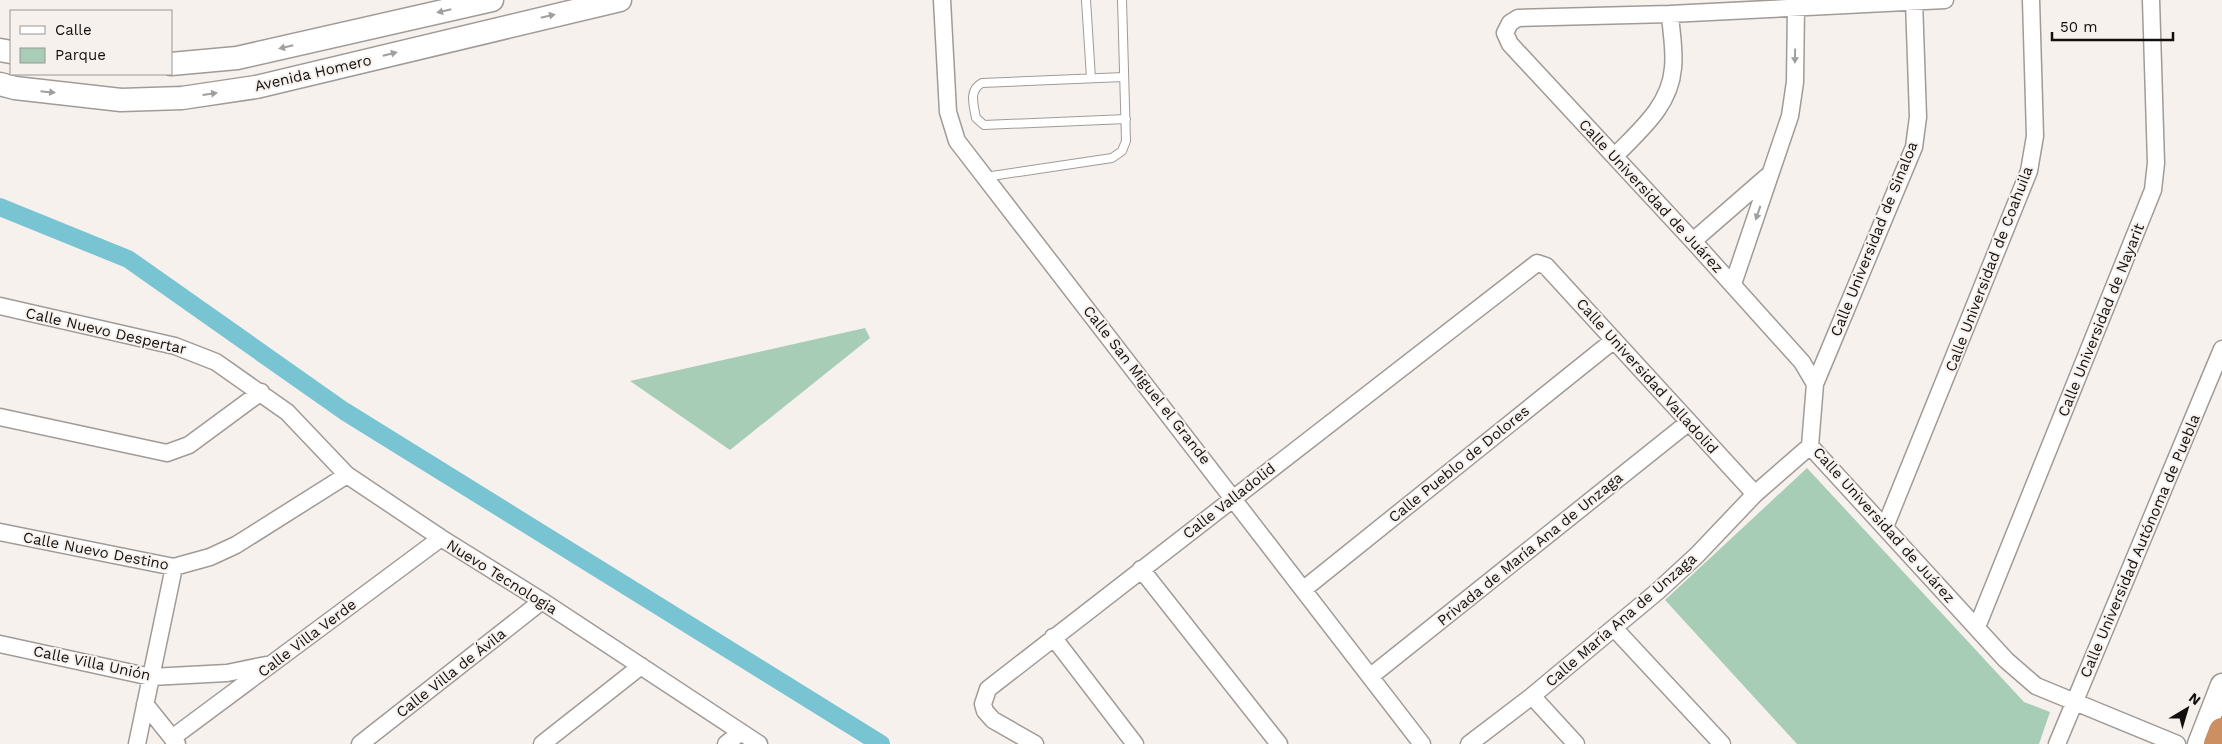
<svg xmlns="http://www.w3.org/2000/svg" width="2222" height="744" viewBox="0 0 2222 744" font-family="'Work Sans',sans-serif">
	<rect width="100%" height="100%" fill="#f7f1ed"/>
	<path fill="#a7cdb6" d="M865,328L870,338L730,450L630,381Z
		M1807,468L2024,702L2050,712L2039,744H1797L1665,600Z"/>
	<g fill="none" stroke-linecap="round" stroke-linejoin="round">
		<path stroke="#79c4d3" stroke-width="18" d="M0,207L128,259L344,411L881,744"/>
		<defs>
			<path id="service" d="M1086,0L1091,78
				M1124,77L982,83C968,90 974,106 976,118L984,125L1126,119
				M985,177L1112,158L1122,151L1126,141L1122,0"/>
			<path id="minor" d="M942,0L948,112L957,141L1422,744
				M1945,0L1670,14L1518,18L1510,23L1505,33L1510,44L1693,241L1802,362L1815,384L1810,446L2006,660L2036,686L2177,744
				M1615,156C1640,130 1670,106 1673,68C1675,50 1671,31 1670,14
				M1693,241L1770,174
				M1733,284L1790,116L1795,82L1796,7
				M0,306L175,346L216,362L287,412L347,475L441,538L542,601L759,744
				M1815,384L1914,147L1918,117L1914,1
				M0,417L167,453L189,445L261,392
				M1885,527L2029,171L2035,136L2031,0
				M0,532L174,567L210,557L236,545L347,475
				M1141,569L1279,744
				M1304,589L1614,340
				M1977,627L2153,190L2156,163L2151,0
				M1614,628L1722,744
				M1053,637L1135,744
				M0,644L151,677L227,673L266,665
				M1371,676L1689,422
				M1532,696L1576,744
				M145,704L177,744
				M172,738L441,538
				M137,744L174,567
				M360,744L542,601
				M542,744L641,666
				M726,744L741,732
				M1035,744L993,720L985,711L983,704L988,689L1537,263L1546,266L1755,494
				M1469,744L1532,696L1658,591L1697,555L1755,494L1810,446
				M2057,744L2222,349"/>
			<path id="secondary" d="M0,50L11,52
				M171,64L237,58L492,0
				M0,84L15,88L121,100L182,98L256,87L620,0
				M2199,744L2222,685"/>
			<path id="trunk" d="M2217,744L2222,731"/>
		</defs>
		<use href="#service" stroke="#a19b98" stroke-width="10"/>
		<use href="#minor" stroke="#a19b98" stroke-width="19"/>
		<use href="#secondary" stroke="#a19b98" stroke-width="25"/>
		<use href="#trunk" stroke="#82502b" stroke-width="29"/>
		<use href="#service" stroke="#fff" stroke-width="8"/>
		<use href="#minor" stroke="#fff" stroke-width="16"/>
		<use href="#secondary" stroke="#fff" stroke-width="22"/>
		<use href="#trunk" stroke="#cb8f62" stroke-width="26"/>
	</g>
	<defs><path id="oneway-solid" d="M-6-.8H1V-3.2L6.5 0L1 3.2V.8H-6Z" transform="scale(1.25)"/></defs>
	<g fill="#a09f9f">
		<use href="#oneway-solid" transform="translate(444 11) rotate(167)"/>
		<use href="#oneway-solid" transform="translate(548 16) rotate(-13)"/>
		<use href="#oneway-solid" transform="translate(286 47) rotate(167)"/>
		<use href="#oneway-solid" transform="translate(390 54) rotate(-14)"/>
		<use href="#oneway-solid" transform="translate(1795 56) rotate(91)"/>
		<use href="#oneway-solid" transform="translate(48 92) rotate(6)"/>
		<use href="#oneway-solid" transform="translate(210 94) rotate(-8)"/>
		<use href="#oneway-solid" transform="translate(1758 213) rotate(109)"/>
	</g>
	<g text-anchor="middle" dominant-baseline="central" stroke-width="4" stroke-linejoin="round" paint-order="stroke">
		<g font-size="15" fill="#12100f" stroke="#f7f1ed">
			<text transform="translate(313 73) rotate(-13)">Avenida Homero</text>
			<text transform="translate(1651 196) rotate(47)">Calle Universidad de Juárez</text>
			<text transform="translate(1874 239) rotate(-68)">Calle Universidad de Sinaloa</text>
			<text transform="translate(1989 269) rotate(-69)">Calle Universidad de Coahuila</text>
			<text transform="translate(2101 320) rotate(-68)">Calle Universidad de Nayarit</text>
			<text transform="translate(106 331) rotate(13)">Calle Nuevo Despertar</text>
			<text transform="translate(1647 376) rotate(48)">Calle Universidad Valladolid</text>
			<text transform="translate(1147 385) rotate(52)">Calle San Miguel el Grande</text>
			<text transform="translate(1459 464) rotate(-39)">Calle Pueblo de Dolores</text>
			<text transform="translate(1229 501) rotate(-38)">Calle Valladolid</text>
			<text transform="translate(1884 525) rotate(48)">Calle Universidad de Juárez</text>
			<text transform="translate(2140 546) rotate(-67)">Calle Universidad Autónoma de Puebla</text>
			<text transform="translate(1530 549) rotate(-39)">Privada de María Ana de Unzaga</text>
			<text transform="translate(96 551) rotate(11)">Calle Nuevo Destino</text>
			<text transform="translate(502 577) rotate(32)">Nuevo Tecnologia</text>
			<text transform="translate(1621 620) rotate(-41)">Calle María Ana de Unzaga</text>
			<text transform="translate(307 638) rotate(-37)">Calle Villa Verde</text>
			<text transform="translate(92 663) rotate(12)">Calle Villa Unión</text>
			<text transform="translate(451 673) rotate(-38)">Calle Villa de Ávila</text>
		</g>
	</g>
	<rect x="10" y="10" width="162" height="65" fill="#f7f1ed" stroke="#9b9794"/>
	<rect x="20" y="26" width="25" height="8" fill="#ffffff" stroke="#9b9794"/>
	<text x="55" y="35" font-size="15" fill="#12100f">Calle</text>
	<rect x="20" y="48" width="25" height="15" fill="#a7cdb6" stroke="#9b9794"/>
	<text x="55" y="60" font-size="15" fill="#12100f">Parque</text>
	<g transform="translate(2187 709) rotate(38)" stroke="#f7f1ed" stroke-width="4" paint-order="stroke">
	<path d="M0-4L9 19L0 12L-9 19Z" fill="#12100f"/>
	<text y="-8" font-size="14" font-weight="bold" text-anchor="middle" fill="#12100f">N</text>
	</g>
	<path d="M2052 32v8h121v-8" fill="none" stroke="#12100f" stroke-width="2.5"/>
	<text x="2060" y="32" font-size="15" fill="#12100f" stroke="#f7f1ed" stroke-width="4" paint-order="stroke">50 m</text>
</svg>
